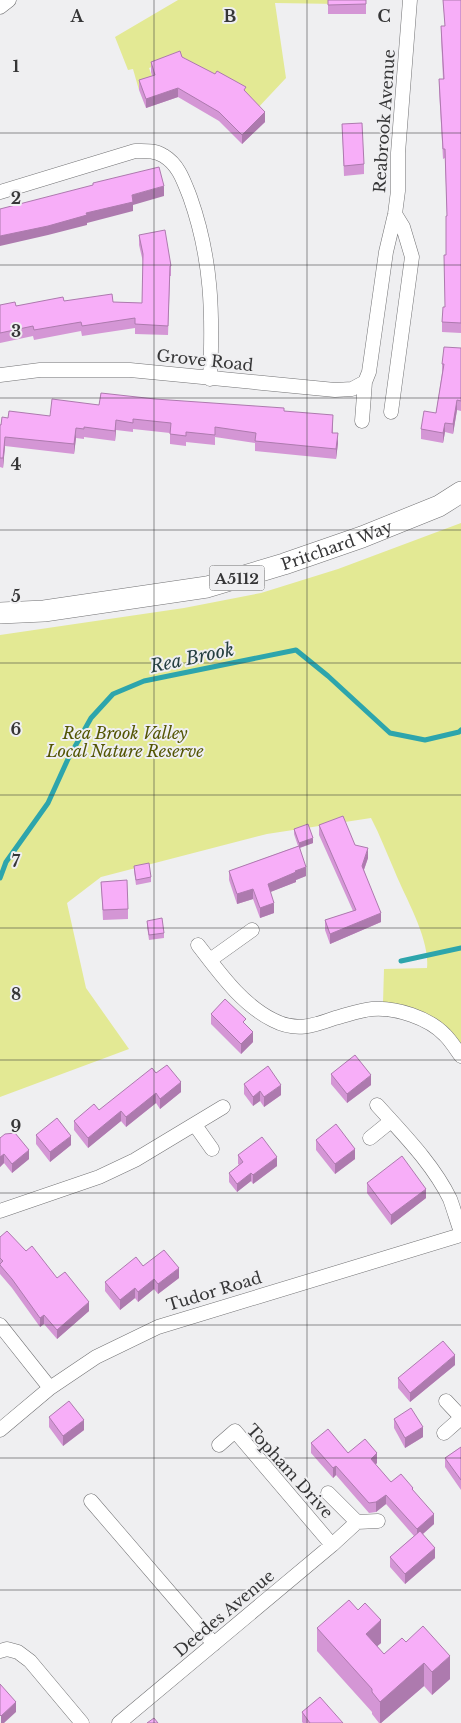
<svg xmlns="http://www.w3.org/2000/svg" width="461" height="1723" viewBox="0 0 461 1723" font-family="'Libre Baskerville',serif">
	<rect width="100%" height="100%" fill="#efeff1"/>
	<path fill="#e3e994" d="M178,0H338V4L275,3L286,78L255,111L184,79L186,58L170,65L161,64L149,68L155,85L139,90L133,69L128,70L115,37Z
		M461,523V1044L383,1003L384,969L427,968C430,939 406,899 395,872C387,854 380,835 371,818L267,834L101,877L67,903L86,988L129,1049L0,1097V635L184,608L261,593L338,569Z"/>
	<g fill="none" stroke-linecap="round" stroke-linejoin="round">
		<path stroke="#2da5ac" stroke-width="5" d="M0,878L6,862L48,803L68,759L91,718L113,694L144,681L296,650L328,676L390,733L425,740L459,732L461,730
			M401,961L461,948"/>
		<defs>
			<path id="street" d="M0,7L9,0
				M0,192L135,151C145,151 155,150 164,156C179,165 184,182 190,197C212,259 213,314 210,379
				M0,375L40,370H130L335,390L352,389L365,382
				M391,412L412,257L403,227L395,214
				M362,421L365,382L369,372L386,252L395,214L398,191V153L410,0
				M198,945C219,972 241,1004 273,1020C296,1032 313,1026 335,1018C347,1015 360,1010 372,1009C396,1007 429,1018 445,1035C451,1041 456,1049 461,1056
				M210,960L252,930
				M377,1105C403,1134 433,1164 450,1199C454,1210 457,1221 461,1232
				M195,1125L212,1149
				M370,1138L391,1121
				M0,1211L99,1177L135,1160L223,1107
				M0,1325L50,1388
				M446,1401L461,1417
				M0,1430L50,1388L96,1357L158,1327L461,1235
				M444,1433L461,1418
				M219,1445L235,1431L332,1545
				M328,1493L357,1522L378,1521
				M91,1501L214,1644
				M0,1651L7,1649L18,1652L30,1661L82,1723
				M119,1723L332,1545L357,1522"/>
			<g id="primary">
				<path id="s1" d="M0,613L44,611L207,587L284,564L362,537L439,506L461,492"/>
			</g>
		</defs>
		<use href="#street" stroke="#727274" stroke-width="15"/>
		<use href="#primary" stroke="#727274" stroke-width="22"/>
		<use href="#street" stroke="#fff" stroke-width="14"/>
		<use href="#primary" stroke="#fff" stroke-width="21"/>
	</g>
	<path fill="#d496d5" d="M328,0H366V14H328Z
		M443,0H461V333L442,332V322L445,307L447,216L445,158L443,159L439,89V79H443L441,36V26H445Z
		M182,57L246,93L265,122L242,144L219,121L178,97L146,108L139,90V80L152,76L151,72V62Z
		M342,124L364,164V174L344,176Z
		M139,235L171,266V276H170L168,335L135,334V328L82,336L81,331L34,340L33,336L0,343V305L16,306L64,301L142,303L143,262L139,245Z
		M461,348V411L457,410L453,434L445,432L443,443L421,439V429L436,413L442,373V364Z
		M155,399L284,411L333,425V433L338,443L336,459L255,451V443L215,437V445L186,442V446L170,444V433L133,429V432L116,430L115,441L84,437V439L76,438L74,454L5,446L3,468L0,467V425L8,418L50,416L99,405Z
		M319,825L355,845L368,858L364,870L381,922L330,944L325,930V920L353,911L319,835Z
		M294,829L313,843L300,848L306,876L296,880V882L270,892L274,913L260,918L253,899L237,904L229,880V871L298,846L294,834Z
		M134,866L151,877V882L136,885L134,871Z
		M101,882L128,909V919L103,920Z
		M147,921L164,933V938L149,940L147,926Z
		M211,1014L246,1025L253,1042L241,1054L211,1024Z
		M156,1073L181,1092L160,1109L156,1103L126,1127L121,1121L88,1148L74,1130V1121L99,1110Z
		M331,1074L371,1085L347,1103L331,1084Z
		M244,1084L281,1095L264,1107L260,1101L253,1106L244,1094Z
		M36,1135L71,1145L50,1162L36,1144Z
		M0,1138L29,1159L12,1173L4,1163L0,1167Z
		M316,1140L355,1159L335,1174L316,1150Z
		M238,1155L277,1166L253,1184L251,1181L237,1192L229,1182V1173L239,1165L238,1164Z
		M367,1183L426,1198L391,1225L367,1193Z
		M0,1237L26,1251L57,1278L89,1311L57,1339L44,1324L40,1327L12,1288L0,1274Z
		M143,1266L179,1278L158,1294L154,1289L138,1302L135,1298L120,1310L105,1291V1282Z
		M455,1365L410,1402L398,1388V1378Z
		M49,1417L84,1430L63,1446L49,1427Z
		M394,1419L423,1437L405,1448L394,1428Z
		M311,1443L348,1453L377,1463L375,1465L391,1482L413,1491L434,1524L423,1534L435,1558L405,1584L390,1567V1557L414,1536L386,1504L376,1512L369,1513L336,1475L333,1478L311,1453Z
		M461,1447V1490L445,1467V1458Z
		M317,1628L381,1643L377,1646L384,1654L406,1642L450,1679L432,1695L424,1686L381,1723H379L372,1714V1712L317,1651Z
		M302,1712L343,1723H303L302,1722Z"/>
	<path fill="#ad7aae" d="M178,88V97L146,108V99Z
		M265,112V122L242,144V135Z
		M164,186V196L133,205V211L87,223V225L48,235L0,246V236L86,213L132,195Z
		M457,400V410L453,434V424Z
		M116,420V430L115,441V431Z
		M445,423V432L443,443V433Z
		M76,428V438L74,454V444Z
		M338,433V443L336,459V449Z
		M5,437V446L3,468V458Z
		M313,838V843L299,848V843Z
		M368,848V858L362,875V866Z
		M306,867V876L296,880V882L268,893V884L295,871Z
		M253,889V899L237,904V894Z
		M274,903V913L260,918V908Z
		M381,913V922L330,944V934Z
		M253,1032V1042L241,1054V1044Z
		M371,1075V1085L347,1103V1094Z
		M181,1082V1092L160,1109V1099Z
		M281,1085V1095L264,1107V1097Z
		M260,1091V1101L253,1106V1097Z
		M156,1093V1103L126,1127V1117Z
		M121,1111V1121L88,1148V1138Z
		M71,1136V1145L50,1162V1152Z
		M355,1149V1159L335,1174V1164Z
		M29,1150V1159L12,1173V1164Z
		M4,1154V1163L0,1167V1157Z
		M277,1157V1166L253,1184V1175Z
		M251,1173V1181L237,1192V1184Z
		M426,1189V1198L391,1225V1215Z
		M179,1268V1278L158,1294V1284Z
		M154,1279V1289L138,1302V1292Z
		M135,1288V1298L120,1310V1300Z
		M89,1302V1311L57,1339V1330Z
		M44,1315V1324L40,1327V1318Z
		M455,1355V1365L410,1402V1393Z
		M84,1420V1430L63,1446V1436Z
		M423,1427V1437L405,1448V1438Z
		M377,1453V1463L371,1469V1459Z
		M336,1466V1475L333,1478V1468Z
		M386,1495V1504L376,1512V1502Z
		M434,1514V1524L417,1539V1529Z
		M435,1548V1558L405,1584V1574Z
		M381,1620V1643L366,1656V1634Z
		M450,1656V1679L432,1695V1672Z
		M424,1663V1686L381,1723H380V1702Z
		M16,1702V1712L4,1723H1V1716Z"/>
	<path fill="#f7aef8" stroke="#ad7aae" d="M328,0H366V4L328,5Z
		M443,0H461V323L442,322L443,307H445L444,255H446V216H447L445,149H443L439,79H444L441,26H445Z
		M180,51L182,57L215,74L217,71L246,87L244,90L265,112L242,135L219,112L178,88L146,99L139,80L155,75L151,62Z
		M362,123L364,164L344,166L342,124Z
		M159,167L164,186L132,195L133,202L86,213L87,215L48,226L0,236V209L93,185V183Z
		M165,230L171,266H170L168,326L135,324V318L82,326L81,322L34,330L33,326L0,333V305L15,302L16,306L63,297L64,301L112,294L113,302L142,303L143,254L139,235Z
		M444,347L461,348V401L457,400L453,424L445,423L443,433L421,429L424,411L436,413L444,364H442Z
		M101,393L155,399L284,408V411L333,415L332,433H338L336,449L255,441L256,433L215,427V435L186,432V436L170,434L171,423L133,419V423L116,420L115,431L84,427V429L76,428L74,444L5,437L3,458H0V425H1L2,417L8,418L9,411L50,416L52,399L99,405Z
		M343,816L355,845L368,848L362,866L381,913L330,934L325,920L356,910L319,825Z
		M308,824L313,838L299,843L294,829Z
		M299,846L306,867L295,871L296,872L268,884L274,903L260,908L253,889L237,894L229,871Z
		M149,863L151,877L136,880L134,866Z
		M127,880L128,909L103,910L101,882Z
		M162,918L164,933L149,935L147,921Z
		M225,999L246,1019L243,1022L253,1032L241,1044L211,1014Z
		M355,1055L371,1075L347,1094L331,1074Z
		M167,1065L181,1082L160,1099L156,1093L126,1117L121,1111L88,1138L74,1121L94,1104L99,1110L152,1068L156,1073Z
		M268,1066L281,1085L264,1097L260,1091L253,1097L244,1084Z
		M57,1118L71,1136L50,1152L36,1135Z
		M336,1124L355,1149L335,1164L316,1140Z
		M15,1133L29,1150L12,1164L4,1154L0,1157V1138L5,1134Z
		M262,1137L277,1157L253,1175L251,1173L237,1184L229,1173L243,1162L238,1155Z
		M402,1156L426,1189L391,1215L367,1183Z
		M7,1231L26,1251L32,1246L57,1278L65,1272L89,1302L57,1330L44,1315L40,1318L12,1279L0,1265V1264L3,1261L0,1258V1237Z
		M164,1250L179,1268L158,1284L154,1279L138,1292L135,1288L120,1300L105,1282L136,1257L143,1266Z
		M443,1341L455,1355L410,1393L398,1378Z
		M69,1401L84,1420L63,1436L49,1417Z
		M411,1408L423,1427L405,1438L394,1419Z
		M328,1429L348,1453L365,1439L377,1453L371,1459L391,1482L401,1474L413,1488L412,1489L434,1514L417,1529L386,1495L376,1502L369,1503L336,1466L333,1468L311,1443Z
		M461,1447V1480L445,1458Z
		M420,1531L435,1548L405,1574L390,1557Z
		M349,1600L358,1610L365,1603L381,1620L366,1634L384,1654L402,1638L406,1642L423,1626L450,1656L432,1672L424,1663L380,1702L372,1692V1689L317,1628Z
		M0,1684L16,1702L1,1716L0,1715Z
		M320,1697L343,1723H310L302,1712Z
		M154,1718L158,1723H147Z"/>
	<path fill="none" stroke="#363637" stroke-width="1" stroke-opacity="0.55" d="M154,0V1723M307,0V1723M0,133H461M0,265H461M0,398H461M0,530H461M0,663H461M0,795H461M0,928H461M0,1060H461M0,1193H461M0,1325H461M0,1458H461M0,1590H461"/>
	<g text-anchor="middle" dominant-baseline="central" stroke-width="4" stroke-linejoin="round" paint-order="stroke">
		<rect fill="#efeff1" stroke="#6e6e6f" stroke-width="1" x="209.5" y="565.5" width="55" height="25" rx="4"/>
		<g font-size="15" font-weight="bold" fill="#363637">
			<text x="237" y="578">A5112</text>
		</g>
		<g font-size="16" fill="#363637" stroke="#efeff1">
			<text transform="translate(384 121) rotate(-86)">Reabrook Avenue</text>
			<text transform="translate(205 360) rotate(6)">Grove Road</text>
			<text stroke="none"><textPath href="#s1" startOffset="345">Pritchard Way</textPath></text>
			<text transform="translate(214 1291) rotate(-17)">Tudor Road</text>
			<text transform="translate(290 1471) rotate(48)">Topham Drive</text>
			<text transform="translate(224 1613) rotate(-40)">Deedes Avenue</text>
		</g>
		<g font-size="16" font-style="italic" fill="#535504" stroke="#efeff1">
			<text x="125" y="733">Rea Brook Valley<tspan x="125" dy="18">Local Nature Reserve</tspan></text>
		</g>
		<g font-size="18" font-style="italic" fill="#253f40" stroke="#efeff1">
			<text transform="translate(192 658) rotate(-12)">Rea Brook</text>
		</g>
	</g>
	<g font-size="16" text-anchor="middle" font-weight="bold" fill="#363637" stroke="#efeff1" stroke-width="4" stroke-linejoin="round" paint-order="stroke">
		<text x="77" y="22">A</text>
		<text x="230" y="22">B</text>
		<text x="384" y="22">C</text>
		<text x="16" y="72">1</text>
		<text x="16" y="204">2</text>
		<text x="16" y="337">3</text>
		<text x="16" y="470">4</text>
		<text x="16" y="602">5</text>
		<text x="16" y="735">6</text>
		<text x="16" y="867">7</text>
		<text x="16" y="1000">8</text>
		<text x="16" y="1132">9</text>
	</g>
</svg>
